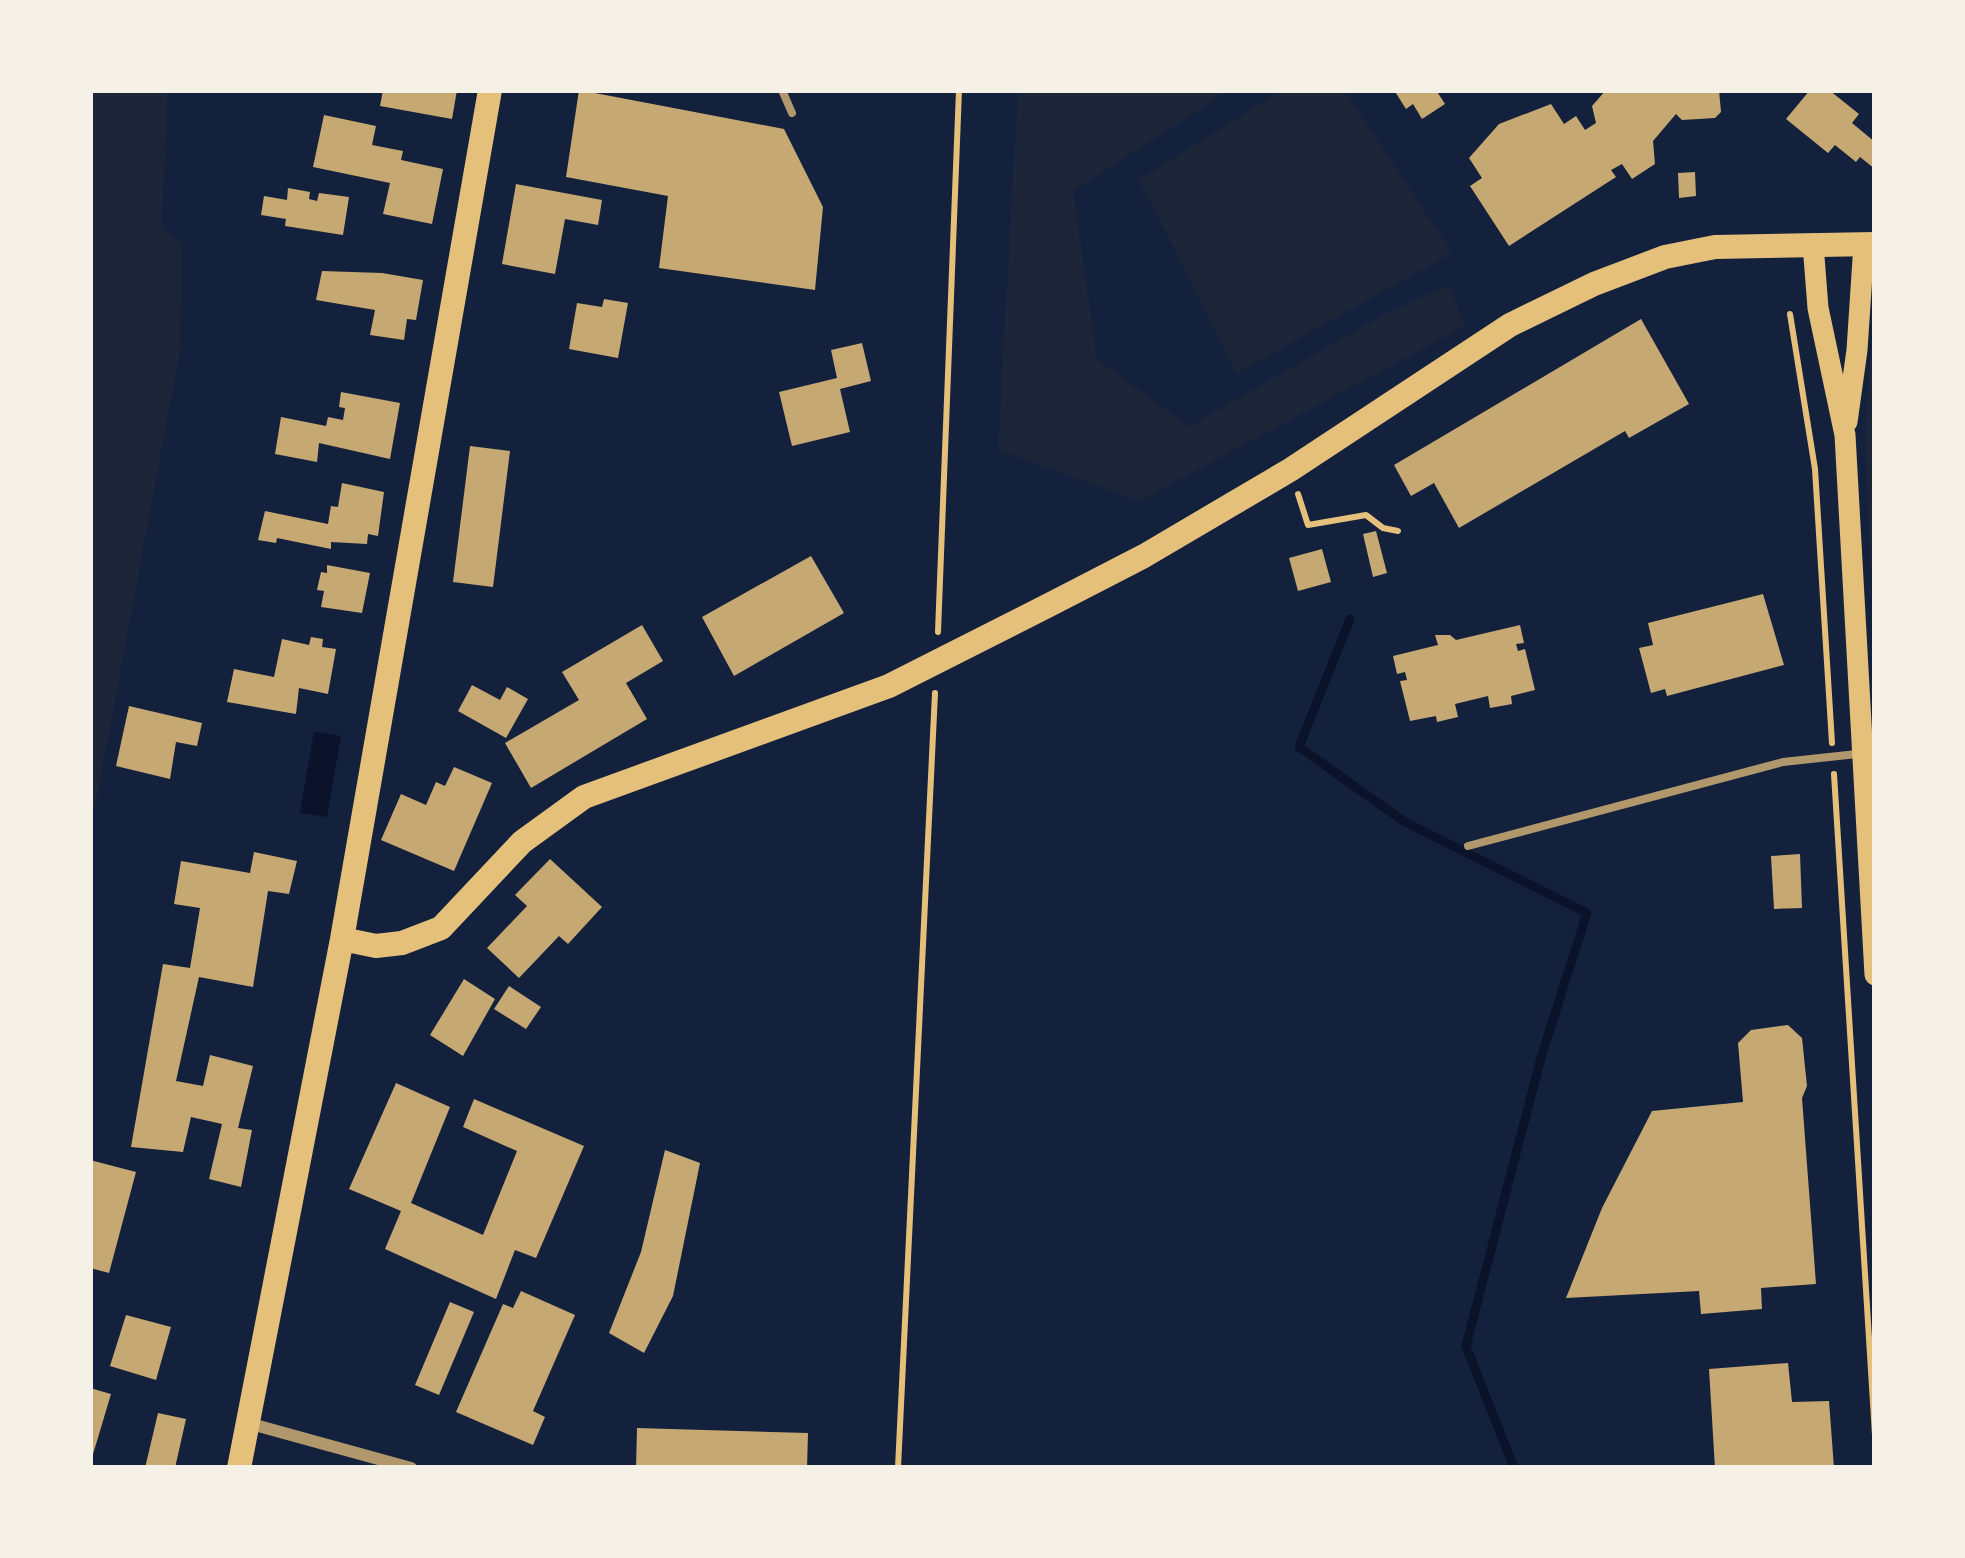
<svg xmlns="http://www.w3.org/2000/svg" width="1965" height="1558" viewBox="0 0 1965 1558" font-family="Raleway,sans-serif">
	<rect width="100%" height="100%" fill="#14213d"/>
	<path fill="#1d2539" d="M90,90H168L161,228L181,243L180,349L95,807L90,806Z
		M1018,90H1230L1073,191L1097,359L1189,427L1381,316L1449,285L1465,326L1139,501L998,450Z
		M1282,90H1344L1452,253L1237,373L1139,180Z
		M1874,313H1875V655L1865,432Z"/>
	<path fill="#0b132b" d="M314,731L341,736L327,817L300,813Z"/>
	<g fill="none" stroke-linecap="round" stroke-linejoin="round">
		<path stroke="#0b132b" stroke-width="9" d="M1350,619L1299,747L1405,822L1587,913L1542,1054L1466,1346L1514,1468"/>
	</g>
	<path fill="#c6a872" d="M383,90H457L452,119L380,106Z
		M579,90L784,129L823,207L815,290L659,268L668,196L566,177Z
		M1394,90H1436L1445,104L1422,119L1413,104L1406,109Z
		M1606,90H1719L1721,112L1715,118L1682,120L1676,114L1653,141L1655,164L1632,179L1622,164L1611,170L1616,177L1509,246L1470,186L1482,178L1469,158L1499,124L1551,104L1564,124L1576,116L1585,130L1596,123L1592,106Z
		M1810,90H1829L1859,114L1852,123L1875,142V169L1860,157L1856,162L1835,145L1828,153L1786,119Z
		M324,115L376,126L372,145L403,151L401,160L443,169L432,224L383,214L390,183L313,167Z
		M1695,172L1696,196L1679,198L1678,173Z
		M516,184L602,200L598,225L565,219L555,274L502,264Z
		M288,188L310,192L309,199L317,201L319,193L349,197L343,235L285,226L286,219L261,215L264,196L287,200Z
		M322,271L382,273L423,280L416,320L407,319L404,340L370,335L375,310L316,300Z
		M604,299L628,303L618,358L569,349L577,303L602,307Z
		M1641,319L1689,404L1629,438L1625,431L1459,528L1434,483L1411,496L1394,465Z
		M862,343L871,381L840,389L850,432L792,446L779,392L837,378L831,350Z
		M341,392L400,403L390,459L319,443L317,462L275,454L281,417L326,426L328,417L343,420L345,408L339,407Z
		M470,446L510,451L493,587L453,582Z
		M342,483L384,492L378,536L368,534L367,544L331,542V549L277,538L276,543L258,540L265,511L328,524L331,506L338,507Z
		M1376,531L1387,573L1373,577L1363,534Z
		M1322,549L1331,582L1298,591L1289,558Z
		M811,556L844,613L734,676L702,617Z
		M327,565L370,573L362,613L321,607L324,591L317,590L321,572L327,573Z
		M1763,594L1784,665L1667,696L1665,689L1651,693L1639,648L1653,645L1648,623Z
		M642,625L663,661L626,683L647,719L531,788L505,743L579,700L562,672Z
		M1520,625L1524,643L1516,644L1518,651L1525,649L1535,690L1511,696L1512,704L1490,708L1488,696L1455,704L1458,717L1437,722L1436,716L1410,721L1400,681L1407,680L1405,672L1397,674L1393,656L1438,645L1435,635H1450L1456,640Z
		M311,637L323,639L322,647L336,649L328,694L299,688L296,714L227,702L234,669L274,677L282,639L309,645Z
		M472,685L500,700L507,687L528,699L506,738L458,711Z
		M129,706L202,723L197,746L176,742L170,779L116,766Z
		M454,767L492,783L454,871L381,840L401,794L426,805L436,782L445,786Z
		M254,852L297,861L289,894L268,891L253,987L199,977L176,1081L203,1086L210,1055L253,1066L238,1128L252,1130L241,1187L209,1179L222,1124L191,1117L183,1152L131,1147L163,964L190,968L200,908L174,904L181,861L250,873Z
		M1800,854L1802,908L1774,909L1771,856Z
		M550,859L602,907L568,944L559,936L519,978L487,948L527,906L515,895Z
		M464,979L495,999L463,1056L430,1035Z
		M509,986L541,1007L526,1029L494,1009Z
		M1788,1025L1802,1038L1807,1086L1802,1098L1816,1284L1761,1288L1762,1309L1701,1314L1699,1291L1566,1298L1602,1208L1652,1111L1743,1102L1738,1043L1751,1030Z
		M396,1083L450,1107L411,1203L483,1235L517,1151L463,1127L474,1099L584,1146L536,1258L515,1250L496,1299L385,1249L401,1211L349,1189Z
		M665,1150L700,1163L673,1296L644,1353L609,1333L641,1252Z
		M90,1160L136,1172L109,1273L90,1268Z
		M521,1291L575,1315L533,1411L545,1417L533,1445L456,1412L503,1304L513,1308Z
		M450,1302L474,1312L439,1395L415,1385Z
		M126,1315L171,1327L156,1380L110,1366Z
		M1788,1363L1792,1402L1829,1401L1834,1468H1715L1709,1369Z
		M90,1388L111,1394L91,1461H90Z
		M158,1413L186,1419L175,1468H145Z
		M637,1428L808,1433L807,1468H636Z"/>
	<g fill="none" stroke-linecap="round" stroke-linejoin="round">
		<path stroke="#e5c07b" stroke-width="6" d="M1790,314L1815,469L1832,743
			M1298,494L1308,525L1366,515L1383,528L1398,531
			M938,632L959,90
			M1834,774L1875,1435
			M898,1468L935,693"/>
		<path stroke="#b1986c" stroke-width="8" d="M782,90L792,113
			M1468,846L1783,762L1857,754"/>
		<path stroke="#b1986c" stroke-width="12" d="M248,1423L411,1468"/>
		<path stroke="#e5c07b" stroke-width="21" d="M1813,244L1818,308L1845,435L1875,975
			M1847,422L1857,350L1864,244"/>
		<path stroke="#e5c07b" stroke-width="24" d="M342,939L376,946L402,943L441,928L522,842L584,797L889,686L1051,604L1144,556L1290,470L1510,325L1594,284L1665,257L1715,247L1875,244
			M239,1468L342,939L490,90"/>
	</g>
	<rect width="1965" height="1558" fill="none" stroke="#f6f1e7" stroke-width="186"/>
</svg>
